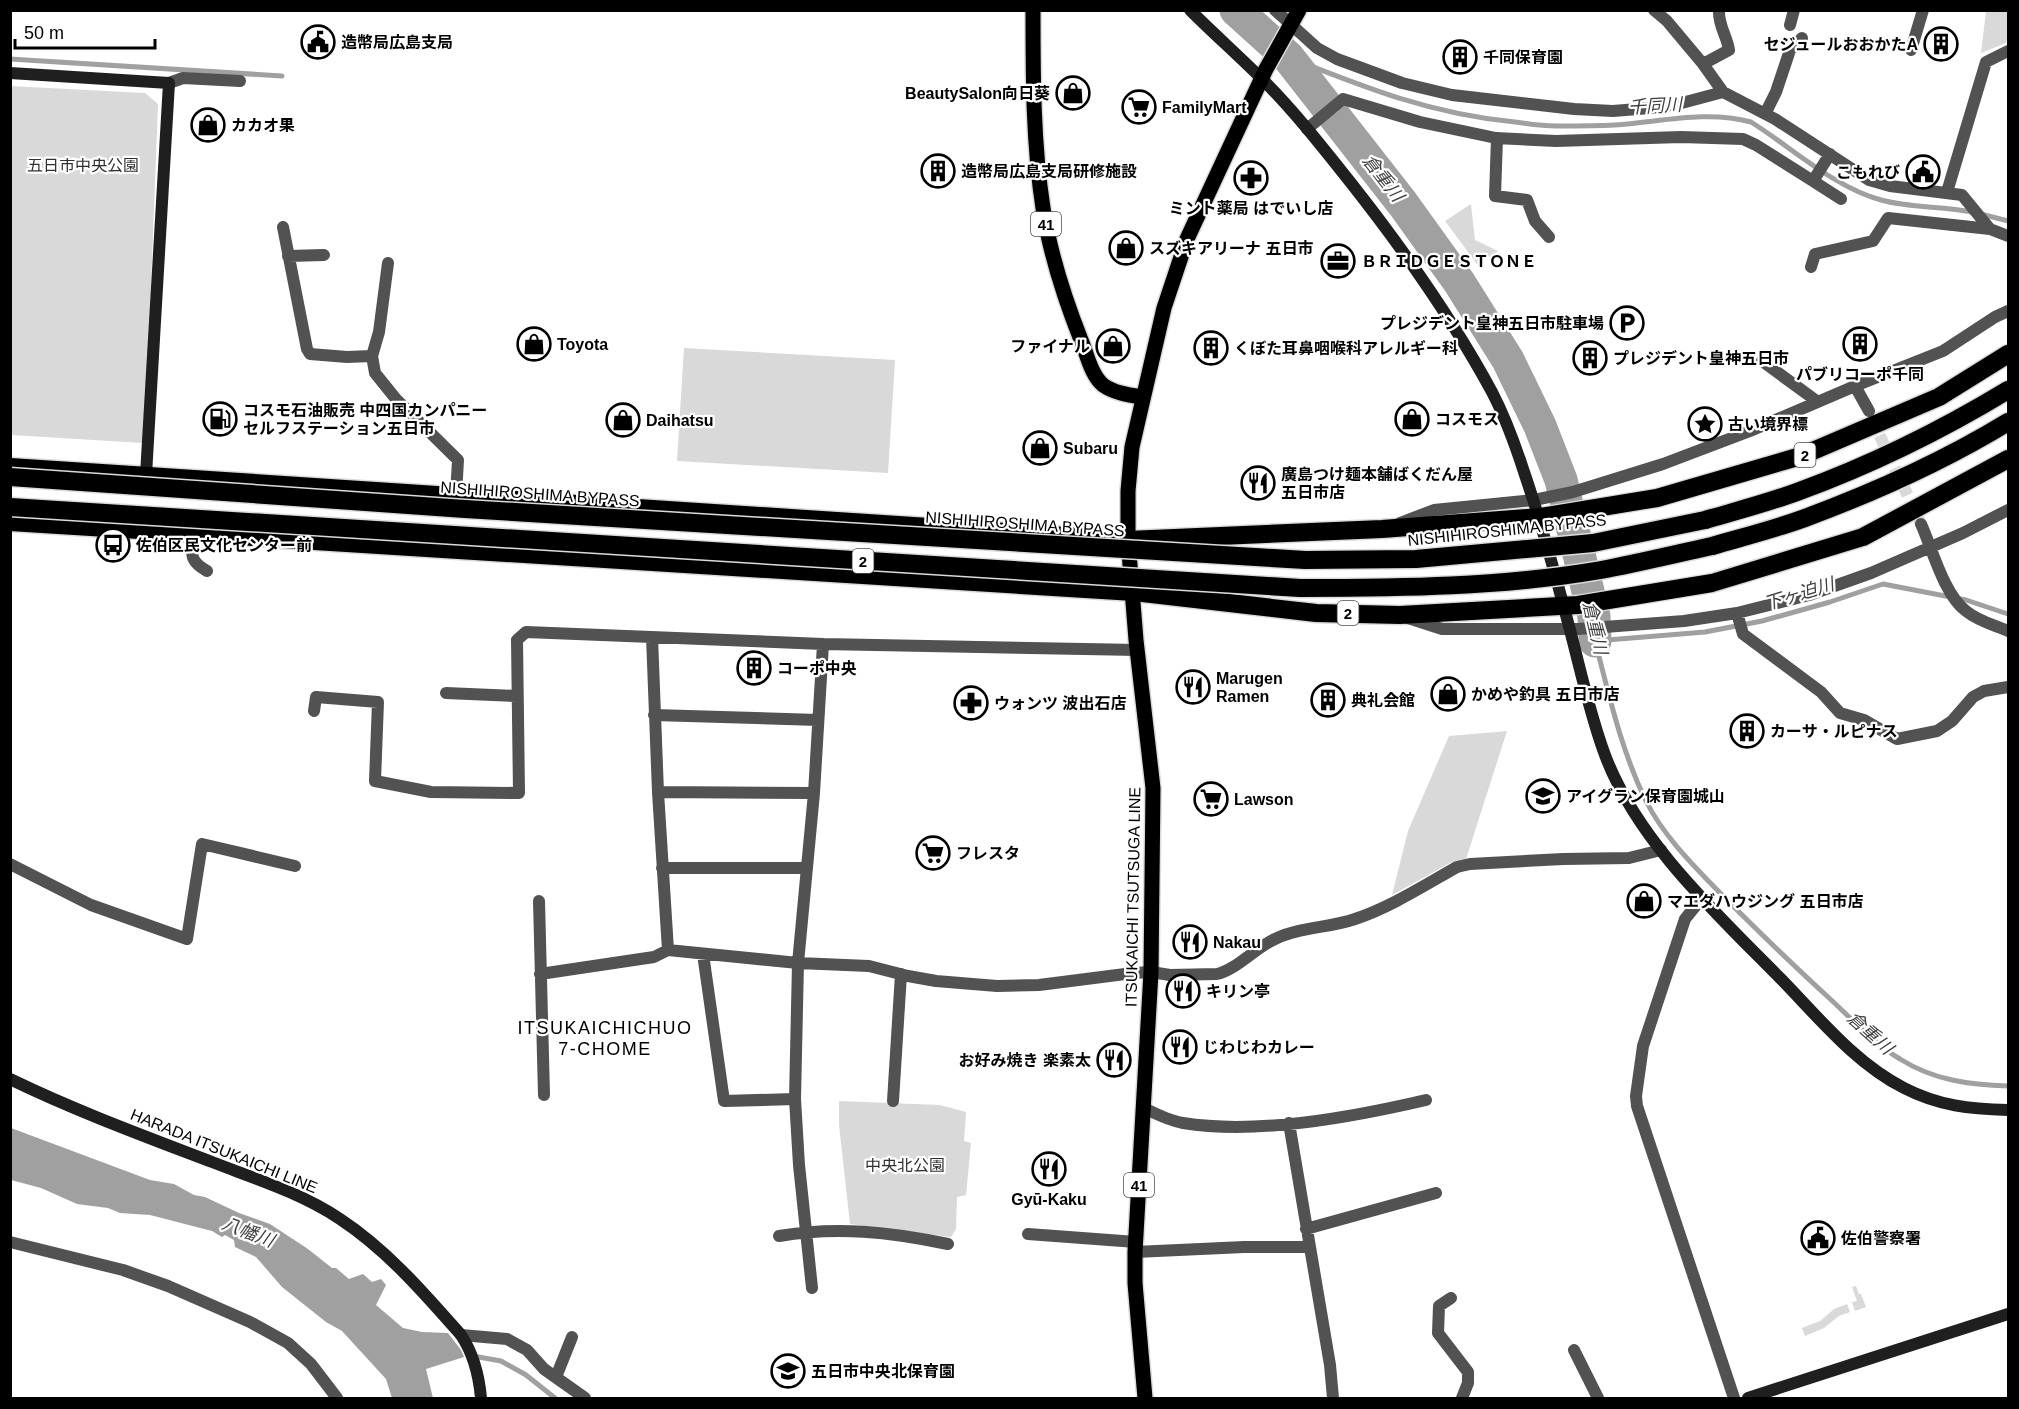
<svg xmlns="http://www.w3.org/2000/svg" width="2019" height="1409" viewBox="0 0 2019 1409" font-family="Helvetica,'Noto Sans JP',sans-serif">
	<rect width="100%" height="100%" fill="#fff"/>
	<path fill="#d9d9d9" d="M1986,11H2008V36L2006,43L1981,53Z
		M10,86L145,93L158,104L151,287L152,303L143,443L11,435Z
		M1471,204L1475,240L1498,251L1477,264L1445,221Z
		M684,348L895,360L888,473L677,461Z
		M1507,731L1466,859L1450,863L1392,895L1408,831L1449,736Z
		M839,1101L940,1105L966,1112L964,1141L971,1143L966,1195L957,1197L956,1229L951,1237L850,1224L839,1125Z
		M1856,1286L1859,1294H1861L1866,1307L1855,1311L1852,1302L1857,1301L1852,1287Z
		M1847,1304L1850,1312L1839,1316L1824,1328L1805,1336L1802,1328L1820,1321L1834,1309Z"/>
	<path fill="#a0a0a0" d="M11,1128L150,1180L174,1184L194,1195L205,1197L239,1213L270,1224L308,1249L332,1268H336L349,1279L363,1274L372,1282L381,1279L386,1285L376,1305L403,1328L422,1332L448,1333L461,1350L464,1357L426,1369L433,1398H392L386,1379L342,1331L326,1322L282,1287L256,1257L235,1247L234,1240L225,1235L222,1237L212,1231L150,1215L120,1213L108,1208L77,1204L41,1188L11,1180Z"/>
	<g fill="none" stroke-linecap="round" stroke-linejoin="round">
		<path stroke="#a0a0a0" stroke-width="5" d="M1288,57C1366,88 1431,114 1515,122C1528,124 1542,126 1556,126C1575,126 1595,126 1615,125C1660,122 1706,110 1751,122C1791,147 1835,188 1881,200C1910,208 1942,206 1972,212
			M10,59L282,76
			M1981,214L2008,221
			M2008,614L1966,600L1883,584L1830,602L1762,621L1705,632L1595,641C1609,695 1621,750 1646,801C1664,837 1695,867 1723,896C1757,930 1792,964 1828,997C1851,1018 1873,1043 1900,1059C1933,1080 1970,1085 2008,1086
			M473,1356L501,1361L526,1375L555,1398"/>
		<path stroke="#a0a0a0" stroke-width="33" d="M1236,10L1288,57L1403,204L1459,282L1508,360L1540,426L1561,480L1594,616L1595,641"/>
		<path stroke="#d9d9d9" stroke-width="12" stroke-dasharray="12 6" stroke-linecap="butt" d="M1872,419L1921,524"/>
		<defs>
			<path id="primary" d="M1033,10C1033,76 1033,143 1043,208C1050,254 1064,297 1081,340C1087,354 1091,375 1103,385C1114,393 1129,395 1142,397
				M1145,1398L1135,1283V1252L1151,972L1153,788L1136,640L1128,540V491L1132,447L1164,308L1187,239L1266,69L1299,10"/>
			<path id="highway" d="M10,467L1128,540L1382,529L1541,517L1657,498L1801,456L1939,397L2008,354
				M1705,520C1736,511 1767,503 1797,492C1871,465 1942,430 2008,390
				M10,522L1134,592L1316,613L1400,615L1578,605L1712,583L1863,537L2008,459
				M1712,546C1743,537 1775,529 1805,518C1875,492 1944,461 2008,422"/>
		</defs>
		<use href="#primary" stroke="#dbdbdb" stroke-width="18"/>
		<use href="#highway" stroke="#dbdbdb" stroke-width="21"/>
		<path stroke="#525252" stroke-width="12" d="M1275,10L1317,48L1337,59L1402,83L1452,95L1574,109L1613,111L1650,108L1678,104L1723,92
			M1654,10L1667,21L1703,64L1723,92L1775,119L1869,180L1890,186L1962,195L1990,229L2008,236
			M1790,25L1794,10
			M1911,50L1923,10
			M1703,64L1729,50C1727,36 1718,25 1719,10
			M169,83L183,78L240,81
			M1765,114L1776,92L1790,50L1802,38
			M1307,129L1343,99L1420,122L1496,138L1556,141L1681,137L1743,139L1756,145L1813,181
			M1497,138L1495,196L1527,200L1535,221L1549,237
			M1830,154L1813,181L1841,199
			M1947,192L1986,62L2008,51
			M283,227L307,349L310,354L347,357L372,356L375,373L396,399L458,460L456,495
			M288,256L324,255
			M1811,267L1815,254L1873,241L1888,218L1990,229
			M372,356L379,332L388,263
			M1762,361L1818,402
			M1855,386L1869,411
			M1400,523L1434,510L1534,500L1573,492L1663,464L1750,431L1855,386L1943,351L1995,317L2008,311
			M1921,524C1932,548 1944,595 1966,611C1978,621 1994,625 2008,631
			M193,534C192,554 188,560 207,571
			M1737,613L1743,634L1821,692L1840,713L1864,720L1897,739L1937,731L1952,721L1973,697L1984,691L2008,687
			M1408,618L1442,629H1578L1684,621L1737,613L1809,595L1871,573L1963,533L2008,510
			M652,637L658,792L668,950
			M446,693L517,696
			M314,711L316,697L378,702L375,781L431,792L519,793L517,640L526,632L823,644L1138,650
			M654,715L818,720
			M658,792L814,793
			M10,864L91,905L187,939L202,844L295,866
			M662,868H806
			M1702,898L1685,919L1643,1046L1636,1096L1637,1106L1734,1398
			M539,901L544,1095
			M703,954L724,1101L795,1099
			M540,974L654,957L668,950L798,963L869,966L908,976L936,981L997,986L1039,985L1133,973L1151,972L1170,975L1217,974C1236,970 1255,948 1275,939C1300,927 1329,928 1355,919C1389,908 1425,885 1457,867L1470,864L1563,859L1629,858L1661,850
			M893,1101L901,974
			M1144,1108C1156,1114 1170,1121 1183,1123C1257,1135 1353,1117 1426,1100
			M1289,1123L1330,1365L1333,1398
			M1306,1229L1436,1193
			M1028,1234L1136,1242
			M779,1236C837,1226 890,1232 948,1244
			M10,1242L123,1270L168,1286L250,1322L288,1343L311,1364L337,1398
			M1135,1252L1244,1247H1309
			M812,1288L799,1165L795,1099L798,963L814,793L823,644
			M1451,1298L1439,1306L1438,1333L1468,1372V1383L1462,1398
			M461,1335L507,1339L527,1350L544,1369L585,1398
			M1574,1350L1598,1398
			M556,1377L572,1337"/>
		<path stroke="#1f1f1f" stroke-width="12" d="M1190,10C1214,34 1239,56 1263,80C1295,112 1323,148 1351,183C1403,249 1452,318 1492,392C1505,417 1515,444 1524,472C1542,524 1556,577 1570,630C1581,672 1590,715 1605,755C1637,841 1717,914 1781,979C1819,1018 1855,1063 1904,1088C1939,1106 1970,1109 2008,1110
			M10,73L169,83L146,475
			M10,1079C76,1111 144,1136 212,1162C256,1179 301,1193 340,1219C387,1250 424,1293 461,1335C473,1353 479,1376 481,1398
			M1748,1398L2008,1314"/>
		<use href="#primary" stroke="#000" stroke-width="15"/>
		<use href="#highway" stroke="#000" stroke-width="18"/>
		<defs>
			<path id="highway-bridge" d="M10,477L465,509L1305,560L1416,559L1593,543L1705,520
				M10,507L1300,588C1401,588 1502,587 1601,570C1638,563 1675,554 1712,546"/>
		</defs>
		<use href="#highway-bridge" stroke="#dbdbdb" stroke-width="21" stroke-linecap="butt"/>
		<use href="#highway-bridge" stroke="#000" stroke-width="18"/>
	</g>
	<defs>
		<symbol id="civic-ring" viewBox="-11 -11 22 22"><circle r="9.5" fill="#fff" stroke="#000" stroke-width="1.5"/><path d="M-.6-6.5H3V-4.5H.6V-3L4-1V1h2V6H-6V1h2V-1L-.6-3ZM-1.2 2.5V6h2.4V2.5Z" fill="#000"/></symbol>
		<symbol id="building-ring" viewBox="-11 -11 22 22"><circle r="9.5" fill="#fff" stroke="#000" stroke-width="1.5"/><path d="M-4-6H4V6H1V3H-1V6H-4ZM-2.5-4.3h1.7v1.8h-1.7ZM.8-4.3h1.7v1.8H.8ZM-2.5-1h1.7V.8h-1.7ZM.8-1h1.7V.8H.8Z" fill="#000"/></symbol>
		<symbol id="shop-ring" viewBox="-11 -11 22 22"><circle r="9.5" fill="#fff" stroke="#000" stroke-width="1.5"/><path d="M-5-2.5h2.3a2.7 3.5 0 0 1 5.4 0H5L5.5 6h-11ZM-1.5-2.5h3a1.5 2.3 0 0 0-3 0Z" fill="#000"/></symbol>
		<symbol id="supermarket-ring" viewBox="-11 -11 22 22"><circle r="9.5" fill="#fff" stroke="#000" stroke-width="1.5"/><path d="M-6-5.5h2.5l.6 2H6L4.5 2H-2.5L-4.4-4H-6ZM-1.5 3.2a1.3 1.3 0 1 0 .1 0ZM3 3.2a1.3 1.3 0 1 0 .1 0Z" fill="#000"/></symbol>
		<symbol id="pharmacy-ring" viewBox="-11 -11 22 22"><circle r="9.5" fill="#fff" stroke="#000" stroke-width="1.5"/><path d="M-2-6h4v4h4v4h-4v4h-4v-4h-4v-4h4Z" fill="#000"/></symbol>
		<symbol id="office-ring" viewBox="-11 -11 22 22"><circle r="9.5" fill="#fff" stroke="#000" stroke-width="1.5"/><path d="M-6-3h4V-5.5h4V-3h4V5H-6ZM-1-4.5V-3h2v-1.5ZM-6 0V1H6V0Z" fill="#000"/></symbol>
		<symbol id="parking-ring" viewBox="-11 -11 22 22"><circle r="9.5" fill="#fff" stroke="#000" stroke-width="1.5"/><path d="M-3.5-5.5H1a3.5 3.5 0 0 1 0 7H-1V5.5H-3.5ZM-1-3.4V-.6H.8a1.4 1.4 0 0 0 0-2.8Z" fill="#000"/></symbol>
		<symbol id="fuel-ring" viewBox="-11 -11 22 22"><circle r="9.5" fill="#fff" stroke="#000" stroke-width="1.5"/><path d="M-5.5-6h7V0h2V4h1.3V-2.5L3-4.5l.8-.8L6-3V5H2.5V1h-1V6h-7ZM-4.2-4.7v3.2H.2V-4.7Z" fill="#000"/></symbol>
		<symbol id="sight-ring" viewBox="-11 -11 22 22"><circle r="9.5" fill="#fff" stroke="#000" stroke-width="1.5"/><path d="M0-6L1.8-2.2L6-1.7L2.9 1.2L3.7 5.4L0 3.3L-3.7 5.4L-2.9 1.2L-6-1.7L-1.8-2.2Z" fill="#000"/></symbol>
		<symbol id="restaurant-ring" viewBox="-11 -11 22 22"><circle r="9.5" fill="#fff" stroke="#000" stroke-width="1.5"/><path d="M-5-6h1v4h1v-4h1v4h1v-4h1v5L-1.5 .5V6h-2V.5L-5-1ZM5-6V6H3V1.5H1.5Q1.5-4 5-6Z" fill="#000"/></symbol>
		<symbol id="bus-ring" viewBox="-11 -11 22 22"><circle r="9.5" fill="#fff" stroke="#000" stroke-width="1.5"/><path d="M-5-6H5V4H4V6H2V4H-2V6H-4V4H-5ZM-3.5-4V0h7V-4ZM-3.5 1.2v1.5H-2V1.2ZM2 1.2v1.5H3.5V1.2Z" fill="#000"/></symbol>
		<symbol id="school-ring" viewBox="-11 -11 22 22"><circle r="9.5" fill="#fff" stroke="#000" stroke-width="1.5"/><path d="M0-5L7-2L0 1L-7-2ZM-4 1L0 2.5L4 1V4Q0 6-4 4Z" fill="#000"/></symbol>
	</defs>
	<g fill-rule="evenodd">
		<use href="#civic-ring" x="299" y="23" width="38" height="38"/>
		<use href="#building-ring" x="1922" y="25" width="38" height="38"/>
		<use href="#building-ring" x="1441" y="38" width="38" height="38"/>
		<use href="#shop-ring" x="1054" y="74" width="38" height="38"/>
		<use href="#supermarket-ring" x="1120" y="88" width="38" height="38"/>
		<use href="#shop-ring" x="189" y="106" width="38" height="38"/>
		<use href="#building-ring" x="919" y="152" width="38" height="38"/>
		<use href="#civic-ring" x="1904" y="153" width="38" height="38"/>
		<use href="#pharmacy-ring" x="1232" y="159" width="38" height="38"/>
		<use href="#shop-ring" x="1107" y="229" width="38" height="38"/>
		<use href="#office-ring" x="1319" y="242" width="38" height="38"/>
		<use href="#parking-ring" x="1608" y="304" width="38" height="38"/>
		<use href="#shop-ring" x="515" y="325" width="38" height="38"/>
		<use href="#building-ring" x="1841" y="325" width="38" height="38"/>
		<use href="#shop-ring" x="1094" y="327" width="38" height="38"/>
		<use href="#building-ring" x="1192" y="329" width="38" height="38"/>
		<use href="#building-ring" x="1571" y="339" width="38" height="38"/>
		<use href="#fuel-ring" x="201" y="400" width="38" height="38"/>
		<use href="#shop-ring" x="1393" y="400" width="38" height="38"/>
		<use href="#shop-ring" x="604" y="401" width="38" height="38"/>
		<use href="#sight-ring" x="1686" y="405" width="38" height="38"/>
		<use href="#shop-ring" x="1021" y="429" width="38" height="38"/>
		<use href="#restaurant-ring" x="1239" y="464" width="38" height="38"/>
		<use href="#bus-ring" x="94" y="526" width="38" height="38"/>
		<use href="#building-ring" x="735" y="649" width="38" height="38"/>
		<use href="#restaurant-ring" x="1174" y="668" width="38" height="38"/>
		<use href="#shop-ring" x="1429" y="675" width="38" height="38"/>
		<use href="#building-ring" x="1309" y="681" width="38" height="38"/>
		<use href="#pharmacy-ring" x="952" y="684" width="38" height="38"/>
		<use href="#building-ring" x="1728" y="712" width="38" height="38"/>
		<use href="#school-ring" x="1524" y="777" width="38" height="38"/>
		<use href="#supermarket-ring" x="1192" y="780" width="38" height="38"/>
		<use href="#supermarket-ring" x="914" y="834" width="38" height="38"/>
		<use href="#shop-ring" x="1625" y="882" width="38" height="38"/>
		<use href="#restaurant-ring" x="1171" y="923" width="38" height="38"/>
		<use href="#restaurant-ring" x="1164" y="972" width="38" height="38"/>
		<use href="#restaurant-ring" x="1161" y="1028" width="38" height="38"/>
		<use href="#restaurant-ring" x="1095" y="1041" width="38" height="38"/>
		<use href="#restaurant-ring" x="1030" y="1150" width="38" height="38"/>
		<use href="#civic-ring" x="1799" y="1219" width="38" height="38"/>
		<use href="#school-ring" x="769" y="1352" width="38" height="38"/>
	</g>
	<g text-anchor="middle" dominant-baseline="central" stroke-width="4.5" stroke-linejoin="round" paint-order="stroke">
		<g fill="#fff" stroke="#4c4c4c" stroke-width="1.5">
			<rect x="1031" y="212" width="30" height="24" rx="4.5"/>
			<rect x="1794.5" y="443" width="21" height="24" rx="4.5"/>
			<rect x="852.5" y="549" width="21" height="24" rx="4.5"/>
			<rect x="1337.5" y="601" width="21" height="24" rx="4.5"/>
			<rect x="1124" y="1173" width="30" height="24" rx="4.5"/>
		</g>
		<g font-size="15" font-weight="bold" fill="#000">
			<text x="1046" y="224">41</text>
			<text x="1805" y="455">2</text>
			<text x="863" y="561">2</text>
			<text x="1348" y="613">2</text>
			<text x="1139" y="1185">41</text>
		</g>
		<g font-size="16" font-weight="bold" fill="#000" stroke="#fff" text-anchor="start">
			<text x="341" y="42">造幣局広島支局</text>
			<text x="1918" y="44" text-anchor="end">セジュールおおかたA</text>
			<text x="1483" y="57">千同保育園</text>
			<text x="1050" y="93" text-anchor="end">BeautySalon向日葵</text>
			<text x="1162" y="107">FamilyMart</text>
			<text x="231" y="125">カカオ果</text>
			<text x="961" y="171">造幣局広島支局研修施設</text>
			<text x="1900" y="172" text-anchor="end">こもれび</text>
			<text x="1251" y="208" text-anchor="middle">ミント薬局 はでいし店</text>
			<text x="1149" y="248">スズキアリーナ 五日市</text>
			<text x="1361" y="261">ＢＲＩＤＧＥＳＴＯＮＥ</text>
			<text x="1604" y="323" text-anchor="end">プレジデント皇神五日市駐車場</text>
			<text x="557" y="344">Toyota</text>
			<text x="1090" y="346" text-anchor="end">ファイナル</text>
			<text x="1234" y="348">くぼた耳鼻咽喉科アレルギー科</text>
			<text x="1613" y="358">プレジデント皇神五日市</text>
			<text x="1860" y="374" text-anchor="middle">パブリコーポ千同</text>
			<text x="243" y="410">コスモ石油販売 中四国カンパニー<tspan x="243" dy="18">セルフステーション五日市</tspan></text>
			<text x="1435" y="419">コスモス</text>
			<text x="646" y="420">Daihatsu</text>
			<text x="1728" y="424">古い境界標</text>
			<text x="1063" y="448">Subaru</text>
			<text x="1281" y="474">廣島つけ麺本舗ばくだん屋<tspan x="1281" dy="18">五日市店</tspan></text>
			<text x="136" y="545">佐伯区民文化センター前</text>
			<text x="777" y="668">コーポ中央</text>
			<text x="1216" y="678">Marugen<tspan x="1216" dy="18">Ramen</tspan></text>
			<text x="1471" y="694">かめや釣具 五日市店</text>
			<text x="1351" y="700">典礼会館</text>
			<text x="994" y="703">ウォンツ 波出石店</text>
			<text x="1770" y="731">カーサ・ルピナス</text>
			<text x="1566" y="796">アイグラン保育園城山</text>
			<text x="1234" y="799">Lawson</text>
			<text x="956" y="853">フレスタ</text>
			<text x="1667" y="901">マエダハウジング 五日市店</text>
			<text x="1213" y="942">Nakau</text>
			<text x="1206" y="991">キリン亭</text>
			<text x="1203" y="1047">じわじわカレー</text>
			<text x="1091" y="1060" text-anchor="end">お好み焼き 楽素太</text>
			<text x="1049" y="1199" text-anchor="middle">Gyū-Kaku</text>
			<text x="1841" y="1238">佐伯警察署</text>
			<text x="811" y="1371">五日市中央北保育園</text>
		</g>
		<g font-size="16" fill="#303030" stroke="#fff">
			<text x="83" y="165">五日市中央公園</text>
			<text x="905" y="1165">中央北公園</text>
		</g>
		<g font-size="16" fill="#000" stroke="#fff">
			<text transform="translate(540 494) rotate(4)">NISHIHIROSHIMA BYPASS</text>
			<text transform="translate(1025 524) rotate(4)">NISHIHIROSHIMA BYPASS</text>
			<text transform="translate(1507 530) rotate(-6)">NISHIHIROSHIMA BYPASS</text>
			<text transform="translate(1133 897) rotate(-89)">ITSUKAICHI TSUTSUGA LINE</text>
			<text transform="translate(224 1151) rotate(22)">HARADA ITSUKAICHI LINE</text>
		</g>
		<g font-size="18" font-style="italic" fill="#414141" stroke="#fff">
			<text transform="translate(1655 106) rotate(-3)">千同川</text>
			<text transform="translate(1383 178) rotate(52)">倉重川</text>
			<text transform="translate(1799 594) rotate(-17)">下ヶ迫川</text>
			<text transform="translate(1595 628) rotate(77)">倉重川</text>
			<text transform="translate(1870 1033) rotate(42)">倉重川</text>
			<text transform="translate(248 1232) rotate(21)">八幡川</text>
		</g>
		<g font-size="18" letter-spacing="1.5" fill="#000" stroke="#fff">
			<text x="605" y="1028">ITSUKAICHICHUO<tspan x="605" dy="21">7-CHOME</tspan></text>
		</g>
	</g>
	<rect width="2019" height="1409" fill="none" stroke="#000000" stroke-width="24"/>
	<path d="M15 39v9h140v-9" fill="none" stroke="#000000" stroke-width="3"/>
	<text x="24" y="39" font-size="18" fill="#000000" stroke="#ffffff" stroke-width="4.5" paint-order="stroke">50 m</text>
</svg>
